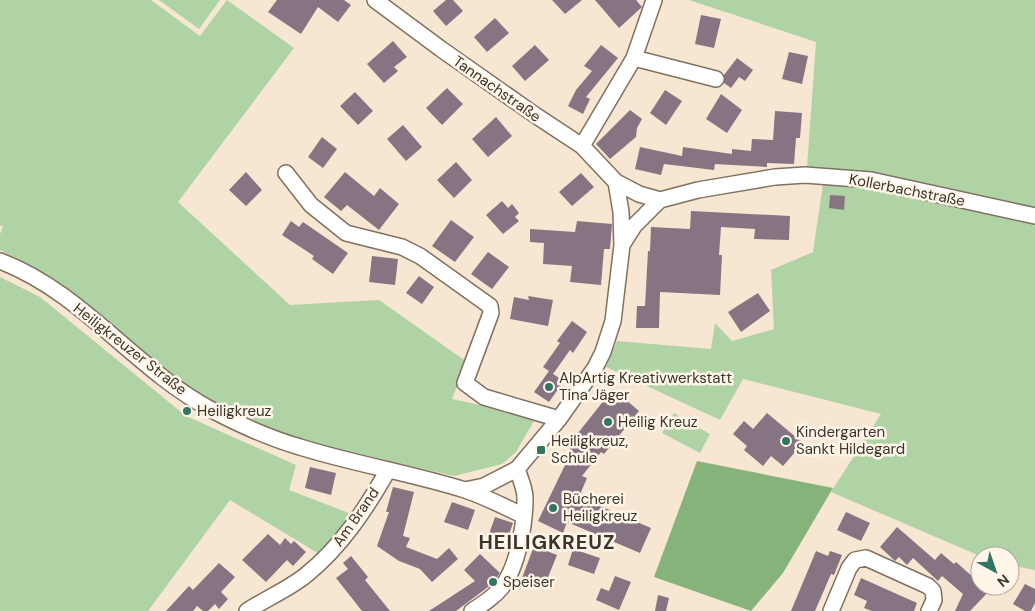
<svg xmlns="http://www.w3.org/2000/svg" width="1035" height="611" viewBox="0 0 1035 611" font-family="'DM Sans',sans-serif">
	<rect width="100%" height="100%" fill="#f7e6d2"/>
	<path fill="#b0d3a6" d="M0,0H151L200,36L227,0L294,48L178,202L290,305L379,300L467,362L452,399L480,405L534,421L516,452L502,464L454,476L283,436L212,401L181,381L140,351L96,312L52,278L0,250V234L3,227L0,225Z
		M159,0H220L199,29Z
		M689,0H1035V209L870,175L807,167L816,42Z
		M823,184L872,186L1035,222V570L1010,565V556H980L831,492L881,414L743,379L720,420L606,367L617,341L711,349L715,323L732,341L774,329L771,270L813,252Z
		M0,277L40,297L186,416L296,465L289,490L354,515L321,555L230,500L148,611H0Z
		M674,413L710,434L700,453L662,433Z"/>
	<path fill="#86b379" d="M697,461L833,488L783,573L751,611L654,577Z"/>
	<path fill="#877483" d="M277,0H344L351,5L338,22L318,7L301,34L268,12Z
		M446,0H453L463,11L446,26L433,11Z
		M552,0H582L565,14Z
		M595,0H636L642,7L619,28Z
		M701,15L721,19L714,48L695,44Z
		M495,18L509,33L487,52L474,37Z
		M393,41L407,57L394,67L398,71L384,83L367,64Z
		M535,45L549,60L525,81L512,66Z
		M601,45L618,58L586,97L590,99L583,114L568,106L576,90L592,71L584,66Z
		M789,52L808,56L802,84L782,79Z
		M737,58L753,70L745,81L739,77L731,88L724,83V75Z
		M447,88L463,104L442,125L426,108Z
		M665,90L682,101L666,125L650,113Z
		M355,92L373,111L358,125L340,106Z
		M721,94L742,110L727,133L706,119Z
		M630,110L642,119L637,128L636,137L610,159L596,144Z
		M775,111L802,113L800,138H796L794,164L767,163V167L715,164L714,170L664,164L661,175L635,169L640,147L682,156L683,147L732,154V149L751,151L752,139L773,140Z
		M496,117L512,136L488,157L472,139Z
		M403,125L422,147L406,161L387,139Z
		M322,137L337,149L323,168L308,157Z
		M456,162L472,180L454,198L437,180Z
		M246,172L262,190L246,206L229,190Z
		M345,172L374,196L380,188L399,204L379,230L347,205L341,211L324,197Z
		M581,173L594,187L572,206L559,192Z
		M830,195L845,196L844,210L829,208Z
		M502,201L508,208L512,204L519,213L515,217L519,221L503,234L486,215Z
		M691,211L790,216L789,240L754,239L755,229L721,227L719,255H722L720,295L660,292L659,328H636L637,306H645L648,251H650L651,227L690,229Z
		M451,220L474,237L455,262L432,246Z
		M291,221L299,227L303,222L348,253L333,274L312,259L314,256L282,235Z
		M577,221L612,224L610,249H604L601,285L570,282L572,266L543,264L544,243L530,242V229L575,232Z
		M488,252L509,267L492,289L471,274Z
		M372,256L398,259L395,285L369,282Z
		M419,276L434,287L422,304L406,293Z
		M758,293L770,311L741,332L728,312Z
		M528,296L553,300L548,326L510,319L514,297L529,300Z
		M572,321L587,332L573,353L570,350L553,374L564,381L549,402L534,392L549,371L543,367L560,343L557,341Z
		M613,389L639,411L604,454L601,452L582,476L587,478L579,497L651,528L640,553L567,522L563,533L538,521L566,463L562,459L581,435L578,433Z
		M767,413L803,443L783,466L771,456L763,466L744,450L747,446L733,434L744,421L753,429Z
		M310,467L336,473L331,495L305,488Z
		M393,487L414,492L403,536L410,538L406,547L437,559L449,548L458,559L432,582L420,569L399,561L377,546L389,512H386Z
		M452,502L475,510L468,530L444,522Z
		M846,512L870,523L861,541L837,530Z
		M495,517L513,523L506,543L488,537Z
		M897,527L935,560L941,553L954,564L956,562L974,578L980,572V586H994L970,611H955L963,594L942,576L938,581L913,558L907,565L899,557L895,561L880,547Z
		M268,534L280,545L285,538L291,544L294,541L306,552L293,566L287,560L266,582L242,560Z
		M534,546L557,555L544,587L522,578Z
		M573,549L600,558L594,574L568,565Z
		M816,551L828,556L830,551L842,555L834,575L831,574L815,611H791Z
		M480,554L500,573L492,584L456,611H429L475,581L464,570Z
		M351,556L368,577L365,580L390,611H362L336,578L348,569L343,563Z
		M219,563L235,577L221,592L228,599L219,609L215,604L208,611H203L197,606L193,611H166L189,586L193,590Z
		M615,576L631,582L619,610L596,600L601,588L609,591Z
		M861,578L917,603L914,611H872L864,608L867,601L854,595Z
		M1025,584L1035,589V603L1031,611H1025L1013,604Z
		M658,595L669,598L666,611H655Z"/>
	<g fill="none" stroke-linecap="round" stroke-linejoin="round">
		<defs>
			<path id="street" d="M375,0L441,49L535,115L582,146L616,182L639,194L660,200
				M634,58L716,79
				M582,146L634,58L654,0
				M286,173L311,205L346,233L402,247L420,256L490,306L491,313L465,383L484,397L559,419
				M622,245L634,226L660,200L698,190L775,177L805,175L871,180L1035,216
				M0,261C82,292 134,368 210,409C238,424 269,438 300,447C354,464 411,473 465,490C486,497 505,507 524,516
				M465,490L484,486L517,469L559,419L595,368L603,352L613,321L622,245L621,212L616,182
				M247,611C265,599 289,589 306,575C341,547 366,509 388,470
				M472,611C483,604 494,597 502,587C518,566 525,524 525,498C525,488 520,478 517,469
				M831,611L849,568L855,560L866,558L928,586L933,591L934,600L929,611"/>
		</defs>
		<use href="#street" stroke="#807160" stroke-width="18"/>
		<use href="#street" stroke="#fff" stroke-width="15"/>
	</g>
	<g fill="#347463" stroke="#fff5e9" stroke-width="2">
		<circle cx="549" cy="387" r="5"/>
		<circle cx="187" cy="411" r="5"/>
		<circle cx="608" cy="422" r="5"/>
		<circle cx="786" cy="441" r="5"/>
		<rect x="536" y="445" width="10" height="10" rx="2.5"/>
		<circle cx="553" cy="508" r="5"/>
		<circle cx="493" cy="582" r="5"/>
	</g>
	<g text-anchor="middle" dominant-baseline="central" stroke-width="5" stroke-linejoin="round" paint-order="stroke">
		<g font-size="15" fill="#3b352d" stroke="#fff5e9">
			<text transform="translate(497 89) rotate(35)">Tannachstraße</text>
			<text transform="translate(907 190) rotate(11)">Kollerbachstraße</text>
			<text transform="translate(130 349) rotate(38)">Heiligkreuzer Straße</text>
			<text transform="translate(356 517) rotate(-55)">Am Brand</text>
		</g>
		<g font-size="15" fill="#3b352d" stroke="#fff5e9" text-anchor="start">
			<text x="559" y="378">AlpArtig Kreativwerkstatt<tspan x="559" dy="17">Tina Jäger</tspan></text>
			<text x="197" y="411">Heiligkreuz</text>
			<text x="618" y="422">Heilig Kreuz</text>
			<text x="796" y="432">Kindergarten<tspan x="796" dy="17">Sankt Hildegard</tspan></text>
			<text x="551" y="441">Heiligkreuz,<tspan x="551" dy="17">Schule</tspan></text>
			<text x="563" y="499">Bücherei<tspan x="563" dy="17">Heiligkreuz</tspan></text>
			<text x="503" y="582">Speiser</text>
		</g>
		<g font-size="20" font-weight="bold" letter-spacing="1" fill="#3b352d" stroke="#fff5e9">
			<text x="547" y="542">HEILIGKREUZ</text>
		</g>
	</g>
	<g transform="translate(995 571) rotate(140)"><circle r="24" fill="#fff5e9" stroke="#b1a89e"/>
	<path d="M0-4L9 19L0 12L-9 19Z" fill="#347463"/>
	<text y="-8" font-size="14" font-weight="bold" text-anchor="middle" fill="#3b352d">N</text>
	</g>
</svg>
